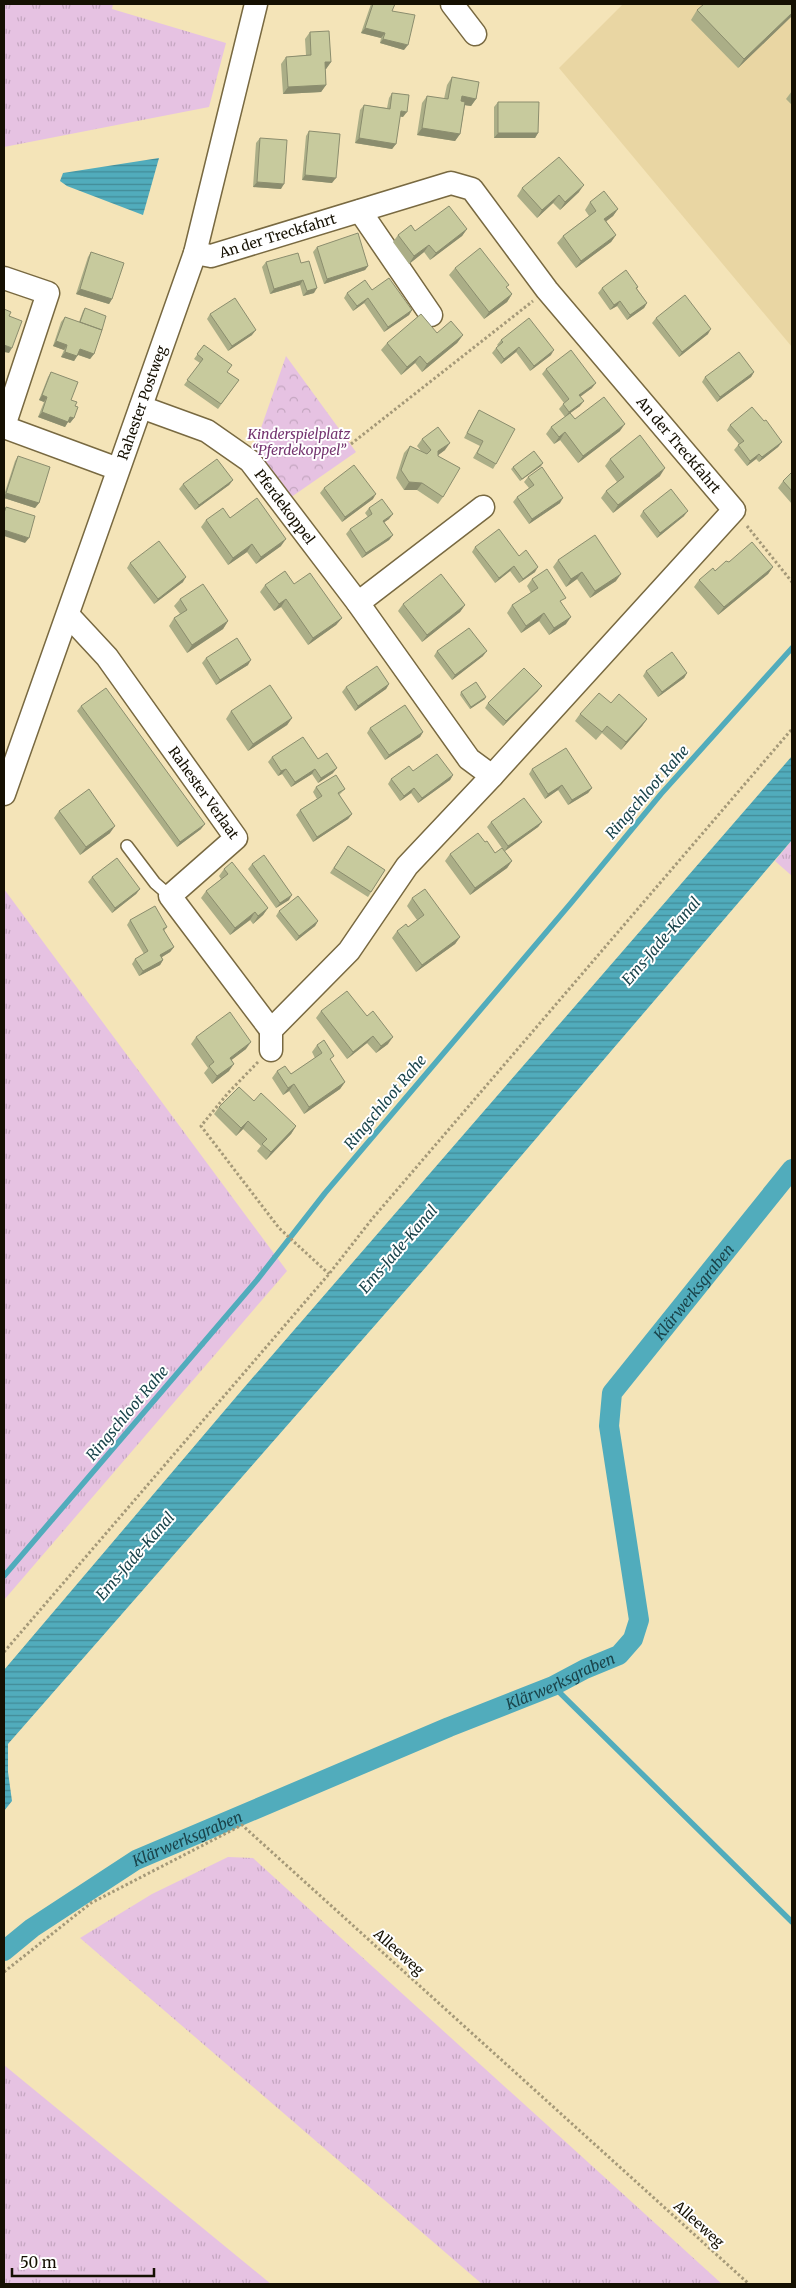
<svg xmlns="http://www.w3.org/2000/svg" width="796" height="2288" viewBox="0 0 796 2288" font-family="Merriweather,serif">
	<defs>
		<pattern id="grass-tufts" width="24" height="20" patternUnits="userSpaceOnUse" patternTransform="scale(1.25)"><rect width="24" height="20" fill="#e6c2e2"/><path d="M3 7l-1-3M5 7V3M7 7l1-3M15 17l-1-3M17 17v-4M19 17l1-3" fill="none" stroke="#c4a6c0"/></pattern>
		<pattern id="forest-crowns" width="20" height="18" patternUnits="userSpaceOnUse" patternTransform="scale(1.25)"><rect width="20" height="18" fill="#e6c2e2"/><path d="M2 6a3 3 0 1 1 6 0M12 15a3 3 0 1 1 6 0" fill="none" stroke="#c4a6c0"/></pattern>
		<pattern id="water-rules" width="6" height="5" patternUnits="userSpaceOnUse" patternTransform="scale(1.25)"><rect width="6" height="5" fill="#51acbc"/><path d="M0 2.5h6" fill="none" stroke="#428b97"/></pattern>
	</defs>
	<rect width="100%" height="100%" fill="#f4e4b8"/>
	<path fill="#e9d6a3" d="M623,4H792V347L559,68Z"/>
	<path fill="url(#grass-tufts)" d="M4,4H113L112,9L226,43L209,107L4,147Z
		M792,840V876L775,861Z
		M4,889L287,1271L4,1600Z
		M228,1857L253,1858L722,2284H482L80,1938L152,1894Z
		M4,2065L271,2284H4Z"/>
	<path fill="url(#forest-crowns)" d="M286,356L356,452L287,500L252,454Z"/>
	<path fill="url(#water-rules)" d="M159,158L143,215L67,186L60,181L63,173Z
		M792,756V840L426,1267L8,1744V1772L12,1801L4,1811V1670L242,1390Z"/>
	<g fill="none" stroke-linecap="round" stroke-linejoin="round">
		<path stroke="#51acbc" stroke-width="5.5" d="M4,1576L257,1280L325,1193L571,903L661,794L792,648
			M553,1686L792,1922"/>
		<path stroke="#51acbc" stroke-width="20" id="s1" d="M4,1951L32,1928L136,1860L449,1727L553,1686L585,1669L619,1655L633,1639L639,1620L609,1426L612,1393L792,1169"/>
		<defs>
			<path id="lane" d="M127,846L155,883L170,896"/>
			<g id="street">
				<path d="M452,4L475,34"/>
				<path d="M360,211L431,315"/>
				<path id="s2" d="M195,253L211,256L451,183L472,189L547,290L734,510L492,776L407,866L349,951L271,1030V1050"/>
				<path d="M4,278L48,293L4,426"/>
				<path id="s3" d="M141,407L207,431L250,461L358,603L469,759L492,776"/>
				<path d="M4,427L118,469"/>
				<path d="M358,603L483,507"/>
				<path id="s4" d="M68,615L107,657L236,838L170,896L271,1030"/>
				<path id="s5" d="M4,794L195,253L256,4"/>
			</g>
		</defs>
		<use href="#lane" stroke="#786941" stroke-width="14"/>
		<use href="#street" stroke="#786941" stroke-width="25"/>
		<path stroke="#a59978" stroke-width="3" stroke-dasharray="2.5 2.5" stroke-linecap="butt" d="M351,444L533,301
			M747,526L792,582
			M258,1062L228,1093L201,1126L279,1228L329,1274
			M4,1652L329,1274L372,1219L792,729
			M4,1972L91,1903L242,1825L749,2284"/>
		<use href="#lane" stroke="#fff" stroke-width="11"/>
		<use href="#street" stroke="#fff" stroke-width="22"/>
	</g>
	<path fill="#abae87" d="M371,4H394L392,11L404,50L380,43L381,38L361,33Z
		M792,4V16L738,68L691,20L697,10Z
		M310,32L331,62L326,69H325L326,85L321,92L283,94L281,64L286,57L306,55L305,39Z
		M452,77L476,99L471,106L465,105L460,134L455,141L417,135L422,103L427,96L444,99L447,85Z
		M792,91V105L786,99Z
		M392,93L403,117L400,116L396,144L392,149L355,143L360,110L364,105L387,108L389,98Z
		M498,102L538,133L535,138H494V107Z
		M309,131L332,183L302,180L306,136Z
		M260,138L281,189L253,187L256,143Z
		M522,188L579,192L560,210L553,203L537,218L517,196Z
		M590,202L618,209L613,216L606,221L616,235L611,242L576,268L557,243L563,236L589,216L585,210Z
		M467,229L462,236L430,260L424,252L409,264L393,242L398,235L415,231Z
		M317,247L368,266L365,270L324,284L313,252Z
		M91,252L112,299L109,304L76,294L88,257Z
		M266,262L301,263L314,293L303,296L300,285L270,294L262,267Z
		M455,268L507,288L512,294L507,302L484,319L449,275Z
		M638,287L637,289L647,303L644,308L627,320L617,306L610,310L598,293L602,288Z
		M372,290L412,310L409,315L384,332L364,303L353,311L344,298L347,293Z
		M85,308L94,354L90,359L78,355L74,361L61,357L64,350L53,346L61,322L65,317L79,322L83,311Z
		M210,314L252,335L228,351L207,319Z
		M656,318L708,334L679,357L652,323Z
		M437,333L463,335L457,343L422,372L415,363L401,375L381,350L387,343Z
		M501,340L551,355L530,371L516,352L501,364L492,353L496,348L498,346L497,345Z
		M204,345L227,372L239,380L218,409L184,385L200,363L194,359Z
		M546,369L592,388L580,396V406L570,413L575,419L620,431L578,463L560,440L554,444L546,434L551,427L565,417L559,409L564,403L542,374Z
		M51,372L75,406L74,418L70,423L68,422L65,427L38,417L44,402L39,400L48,377Z
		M754,372L751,377L717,402L702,382L705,377Z
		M479,410L496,464L493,469L473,458L480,446L464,438Z
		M730,425L782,442L778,447L759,462L756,459L747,466L734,450L739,444L727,430Z
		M422,439L445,450L438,455L443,497L438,504L417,490H404L396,478L404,453L410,446L421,451L417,446Z
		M18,456L39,503L35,508L4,498V495L15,461Z
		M610,459L660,476L613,513L601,498L606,491L617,482L605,466Z
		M541,466L520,481L511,469L513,467Z
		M792,472V504L778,488L783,481Z
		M528,477L560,503L529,524L513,502L517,497L529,488L524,482Z
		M233,480L229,485L195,510L179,489L183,484Z
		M324,488L373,499L342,522L320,493Z
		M369,508L389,519L384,522L393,535L389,540L362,558L346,534L350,529L368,517L365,513Z
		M643,511L684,516L657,538L640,516Z
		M230,518L281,546L256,564L247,552L228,565L201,527L206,520Z
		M475,547L519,556L535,572L519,583L510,571L495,583L472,552Z
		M558,560L616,581L590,598L577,579L566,587L553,567Z
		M729,562L773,567L768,574L718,615L694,587L699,580Z
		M130,563L183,582L154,604L127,568Z
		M532,579L562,603L566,624L549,635L539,621L521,633L507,613L512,605L531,593L527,586Z
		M294,584L342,618L336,625L308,645L281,607L274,611L260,592L265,585Z
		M180,599L228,621L223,629L187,653L169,626L174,618L180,614L174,606Z
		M403,604L465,605L460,612L422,642L398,611Z
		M437,651L483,656L452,680L434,656Z
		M206,658L248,665L216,685L202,663Z
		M646,671L687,673L684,678L658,697L643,676Z
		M389,684L386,689L355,711L342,692L346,687Z
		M538,691L503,726L485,708L488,703Z
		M461,692L485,699L470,709L460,695Z
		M611,703L647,719L642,726L621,750L602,733L596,740L575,721L580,714Z
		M81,706L201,829L177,847L77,711Z
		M231,711L292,718L287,725L248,751L226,719Z
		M370,728L423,732L420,737L385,760L367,733Z
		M272,757L318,759L333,773L318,783L312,774L291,787L282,774L278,776L268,762Z
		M532,769L592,788L588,793L568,805L558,790L545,799L529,774Z
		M413,771L453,775L450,780L418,803L411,793L400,801L388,784L391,779Z
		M316,787L345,789L339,795L352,814L348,819L313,842L296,815L300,810L317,799L313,792Z
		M59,811L110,833L80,855L54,818Z
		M491,822H542L538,827L505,851L512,861L507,868L470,895L445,861L450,854L485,842L495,853L502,848L487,827Z
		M348,846L385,870L368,897L330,873Z
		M252,864L289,900L276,908L248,869Z
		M224,869L268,908L263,915L253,924L250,920L230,935L201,898L206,891L221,879L219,876Z
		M92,877L140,889L136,894L112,913L88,882Z
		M412,898L460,937L455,944L416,972L392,938L397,931L408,927L417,920L407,906Z
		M279,911L318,921L315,926L296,941L276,916Z
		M130,920L167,927L164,931L174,947L170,952L162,957L163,960L160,965L139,976L132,964L135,959L144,954L127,925Z
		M321,1011L367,1016L388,1044L376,1053L367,1043L347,1059L316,1018Z
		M196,1037L246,1049L231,1060L229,1071L212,1084L204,1073L208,1068L191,1044Z
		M317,1045L331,1061L345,1082L340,1089L304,1114L289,1091L283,1095L272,1078L277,1071L291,1074L315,1058L312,1052Z
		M254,1101L296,1126L291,1134L266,1160L257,1151L261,1146L243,1129L236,1136L214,1114L219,1107Z"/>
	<path fill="#8b8d6e" d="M792,13V16L738,68L744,59Z
		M365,28L385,33L381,38L361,33Z
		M383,39L408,45L404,50L380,43Z
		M325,62H331L326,69H320Z
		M326,85L321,92L283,94L288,87Z
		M462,96L476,99L471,106L457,104Z
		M401,111L407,112L403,117L397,116Z
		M422,128L460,134L455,141L417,135Z
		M498,133H538L535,138H494Z
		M359,138L396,144L392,149L355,143Z
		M305,175L336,178L332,183L302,180Z
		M257,182L284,184L281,189L253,187Z
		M584,185L579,192L560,210L565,202Z
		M559,195L553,203L537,218L542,210Z
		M618,209L613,216L599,227L604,219Z
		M467,229L462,236L430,260L436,253Z
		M616,235L611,242L576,268L581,261Z
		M429,245L424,252L409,264L414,256Z
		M368,266L365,270L324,284L327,279Z
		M303,280L300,285L270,294L274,289Z
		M317,288L314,293L303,296L307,291Z
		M80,289L112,299L109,304L76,294Z
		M512,294L507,302L484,319L489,312Z
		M368,298L364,303L353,311L357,306Z
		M620,301L617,306L610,310L614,305Z
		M647,303L644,308L627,320L630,315Z
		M412,310L409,315L384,332L388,327Z
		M711,329L708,334L679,357L682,352Z
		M256,330L252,335L228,351L232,346Z
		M463,335L457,343L422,372L427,364Z
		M56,341L67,345L64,350L53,346Z
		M4,345L12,348L9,353L4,352Z
		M519,347L516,352L501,364L504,359Z
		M80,349L94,354L90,359L76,354Z
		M554,350L551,355L530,371L534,366Z
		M65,352L77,356L74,361L61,357Z
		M420,356L415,363L401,375L407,367Z
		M754,372L751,377L717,402L720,397Z
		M596,383L592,388L576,400L579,395Z
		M42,395L47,397L44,402L39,400Z
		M584,401L580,406L565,417L569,412Z
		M42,412L70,417L74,418L70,423L68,422L65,427L38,417Z
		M625,424L620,431L578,463L583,456Z
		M565,432L560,440L554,444L559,437Z
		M782,442L778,447L759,462L762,457Z
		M450,443L445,450L433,459L438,451Z
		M759,454L756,459L747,466L750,461Z
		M543,463L541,466L520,481L522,479Z
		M665,468L660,476L613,513L618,505Z
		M233,480L229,485L195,510L199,505Z
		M409,482L422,483L417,490H404Z
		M6,493L39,503L35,508L4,498V497Z
		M376,494L373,499L342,522L345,517Z
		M563,498L560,503L529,524L532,519Z
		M688,511L684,516L657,538L660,533Z
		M393,514L389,519L379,526L383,521Z
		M4,530L29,538L25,543L4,536Z
		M393,535L389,540L362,558L366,553Z
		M286,539L281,546L256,564L261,557Z
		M252,544L247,552L228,565L233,558Z
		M514,566L510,571L495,583L499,578Z
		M538,567L535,572L519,583L523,579Z
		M773,567L768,574L718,615L724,607Z
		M582,572L577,579L566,587L571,579Z
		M621,574L616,581L590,598L595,591Z
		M186,577L183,582L154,604L158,599Z
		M286,599L281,607L274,611L279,604Z
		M465,605L460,612L422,642L427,635Z
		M544,613L539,621L521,633L526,626Z
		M571,617L566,624L549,635L554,628Z
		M342,618L336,625L308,645L313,638Z
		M228,621L223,629L187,653L192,645Z
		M487,651L483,656L452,680L455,675Z
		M251,660L248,665L216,685L220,680Z
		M687,673L684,678L658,697L662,692Z
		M389,684L386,689L355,711L358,706Z
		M542,686L538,691L503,726L506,721Z
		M486,697L485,699L470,709L471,707Z
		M292,718L287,725L248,751L253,744Z
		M647,719L642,726L621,750L626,742Z
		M423,732L420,737L385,760L389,755Z
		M337,768L333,773L318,783L321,778Z
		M286,769L282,774L278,776L281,771Z
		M315,769L312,774L291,787L295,782Z
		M453,775L450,780L418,803L422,798Z
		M562,785L558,790L545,799L548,794Z
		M414,788L411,793L400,801L404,796Z
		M592,788L588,793L568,805L572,800Z
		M352,814L348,819L313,842L317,837Z
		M542,822L538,827L505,851L508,846Z
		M205,824L201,829L177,847L180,842Z
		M115,826L110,833L80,855L86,847Z
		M512,861L507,868L470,895L475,888Z
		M140,889L136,894L112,913L115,908Z
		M292,895L289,900L276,908L280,903Z
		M268,908L263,915L253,924L258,916Z
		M255,912L250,920L230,935L235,928Z
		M318,921L315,926L296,941L299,936Z
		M460,937L455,944L416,972L422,965Z
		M174,947L170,952L157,960L160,955Z
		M163,960L160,965L139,976L143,971Z
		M373,1036L367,1043L347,1059L353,1052Z
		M393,1037L388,1044L376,1053L381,1046Z
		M251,1042L246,1049L225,1065L230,1058Z
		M234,1064L229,1071L212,1084L217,1076Z
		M345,1082L340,1089L304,1114L309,1107Z
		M294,1084L289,1091L283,1095L288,1088Z
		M248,1121L243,1129L236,1136L241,1128Z
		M296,1126L291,1134L266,1160L271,1152Z"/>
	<path fill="#c7ca9d" stroke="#8b8d6e" d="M373,4H395L392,11L415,15L408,45L383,39L385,33L365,28Z
		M704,4H792V13L744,59L697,10Z
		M329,31L331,62H325L326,85L288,87L286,57L311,55L310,32Z
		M452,77L479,82L476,99L462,96L461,101L465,102L460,134L422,128L427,96L448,99Z
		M392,93L409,95L407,112L401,111L396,144L359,138L364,105L390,109Z
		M498,102H539L538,133H498Z
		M309,131L340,134L336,178L305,175Z
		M260,138L287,140L284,184L257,182Z
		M559,157L584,185L565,202L559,195L542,210L522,188Z
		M604,191L618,209L604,219L616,235L581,261L563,236L596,211L590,202Z
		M449,206L467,229L436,253L429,245L414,256L398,235L411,225L415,231Z
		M358,233L368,266L327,279L317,247Z
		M480,248L509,285L506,287L512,294L489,312L455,268Z
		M91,252L124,263L112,299L80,289Z
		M298,253L301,263L309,261L317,288L307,291L303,280L274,289L266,262Z
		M626,270L638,287L636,288L647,303L630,315L620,301L614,305L602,288Z
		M389,278L412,310L388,327L368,298L357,306L347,293L365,280L372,290Z
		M685,295L711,329L682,352L656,318Z
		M235,298L256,330L232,346L210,314Z
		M85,308L106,316L102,330L80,322Z
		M4,309L11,312L9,316L22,321L12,348L4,345Z
		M421,314L437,333L451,321L463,335L427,364L420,356L407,367L387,343Z
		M65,317L102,330L94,354L80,349L77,356L65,352L67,345L56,341Z
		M529,318L554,350L534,366L519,347L504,359L496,348L503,342L501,340Z
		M204,345L232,365L227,372L239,380L221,404L187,380L203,359L197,354Z
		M571,350L596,383L579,395L584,401L569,412L563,404L569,399L546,369Z
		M739,352L754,372L720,397L705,377Z
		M51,372L78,382L71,400L77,402L75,406L78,407L74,418L70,417L68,422L42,412L47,397L42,395Z
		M604,397L625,424L583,456L565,432L559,437L551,427L570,413L575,419Z
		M752,407L764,421L766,420L782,442L762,457L759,454L750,461L738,445L744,441L730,425Z
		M479,410L515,429L496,464L477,453L483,441L467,433Z
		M438,427L450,443L438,451V456L460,468L443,497L422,483L409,482L401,470L410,446L427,454L431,450L422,439Z
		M640,435L665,468L618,505L606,491L624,477L610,459Z
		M534,451L543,463L522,479L513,467Z
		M18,456L50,467L39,503L6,493Z
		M217,459L233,480L199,505L183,484Z
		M354,465L376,494L345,517L324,488Z
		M542,467L563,498L532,519L517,497L534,485L528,477Z
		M792,472V491L783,481Z
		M671,489L688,511L660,533L643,511Z
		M257,498L286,539L261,557L252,544L233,558L206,520L223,508L230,518Z
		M382,499L393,514L383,521L393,535L366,553L350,529L372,514L369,508Z
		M6,507L35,516L29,538L4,530V513Z
		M499,529L519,556L526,550L538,567L523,579L514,566L499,578L475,547Z
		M595,535L621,574L595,591L582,572L571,579L558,560Z
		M159,541L186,577L158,599L130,563Z
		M752,542L773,567L724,607L699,580L713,568L715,571L726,561L729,562Z
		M547,569L566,598L560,601L571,617L554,628L544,613L526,626L512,605L538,588L532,579Z
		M285,571L294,584L310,573L342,618L313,638L286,599L279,604L265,585Z
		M441,574L465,605L427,635L403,604Z
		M203,584L228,621L192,645L174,618L187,610L180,599Z
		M469,628L487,651L455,675L437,651Z
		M237,638L251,660L220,680L206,658Z
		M672,652L687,673L662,692L646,671Z
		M377,666L389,684L358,706L346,687Z
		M524,668L542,686L506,721L488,703Z
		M476,682L486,697L471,707L461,692Z
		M270,685L292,718L253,744L231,711Z
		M106,688L205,824L180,842L81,706Z
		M599,693L611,703L619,694L647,719L626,742L607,726L602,732L580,714Z
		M405,705L423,732L389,755L370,728Z
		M303,737L318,759L327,753L337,768L321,778L315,769L295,782L286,769L281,771L272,757Z
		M566,748L592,788L572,800L562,785L548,794L532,769Z
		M437,754L453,775L422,798L414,788L404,796L391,779L409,766L413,771Z
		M336,775L345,789L338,793L352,814L317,837L300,810L322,796L316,787Z
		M89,789L115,826L86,847L59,811Z
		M524,798L542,822L508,846L491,822Z
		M478,833L485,842L487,841L495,853L502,848L512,861L475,888L450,854Z
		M348,846L385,870L371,892L334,868Z
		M264,855L292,895L280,903L252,864Z
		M117,858L140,889L115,908L92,877Z
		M232,862L268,908L258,916L255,912L235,928L206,891L228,874L224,869Z
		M425,889L460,937L422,965L397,931L406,924L408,927L424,915L412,898Z
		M298,896L318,921L299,936L279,911Z
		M155,906L167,927L163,929L174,947L160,955L163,960L143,971L135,959L148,951L130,920Z
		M347,991L367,1016L373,1011L393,1037L381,1046L373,1036L353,1052L321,1011Z
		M230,1012L251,1042L230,1058L234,1064L217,1076L209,1066L214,1062L196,1037Z
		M324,1040L334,1056L330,1059L345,1082L309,1107L294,1084L288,1088L277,1071L285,1066L291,1074L322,1053L317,1045Z
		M239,1087L254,1101L261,1093L296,1126L271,1152L262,1144L267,1139L248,1121L241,1128L219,1107Z"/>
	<g text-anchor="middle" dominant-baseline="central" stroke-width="4" stroke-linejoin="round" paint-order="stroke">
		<g font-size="14" fill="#151002" stroke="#fff">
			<text stroke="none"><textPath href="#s2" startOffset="86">An der Treckfahrt</textPath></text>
			<text stroke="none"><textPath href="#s5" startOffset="415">Rahester Postweg</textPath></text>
			<text stroke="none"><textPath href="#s2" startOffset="618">An der Treckfahrt</textPath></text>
			<text stroke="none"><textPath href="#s3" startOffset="180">Pferdekoppel</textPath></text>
			<text stroke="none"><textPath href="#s4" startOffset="224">Rahester Verlaat</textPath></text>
			<text transform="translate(399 1952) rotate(42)">Alleeweg</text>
			<text transform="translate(699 2224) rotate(42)">Alleeweg</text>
		</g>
		<g font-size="14" font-style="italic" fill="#74346f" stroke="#fff">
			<text x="299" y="434">Kinderspielplatz<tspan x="299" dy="16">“Pferdekoppel”</tspan></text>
		</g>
		<g font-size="15" font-style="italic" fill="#1a444b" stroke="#fff">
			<text transform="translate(647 792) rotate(-49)">Ringschloot Rahe</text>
			<text transform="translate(661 941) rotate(-49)">Ems-Jade-Kanal</text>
			<text transform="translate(385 1102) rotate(-50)">Ringschloot Rahe</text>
			<text transform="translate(398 1249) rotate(-49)">Ems-Jade-Kanal</text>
			<text stroke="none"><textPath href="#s1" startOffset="1086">Klärwerksgraben</textPath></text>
			<text transform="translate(127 1413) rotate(-50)">Ringschloot Rahe</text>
			<text transform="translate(135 1556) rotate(-49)">Ems-Jade-Kanal</text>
			<text stroke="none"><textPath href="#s1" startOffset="621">Klärwerksgraben</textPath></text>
			<text stroke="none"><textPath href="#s1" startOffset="216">Klärwerksgraben</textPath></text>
		</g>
	</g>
	<rect width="796" height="2288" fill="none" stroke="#151002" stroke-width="10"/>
	<path d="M12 2268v8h142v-8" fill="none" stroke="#151002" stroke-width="2.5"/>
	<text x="20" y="2268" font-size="15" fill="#151002" stroke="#ffffff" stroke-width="4" paint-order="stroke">50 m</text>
</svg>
